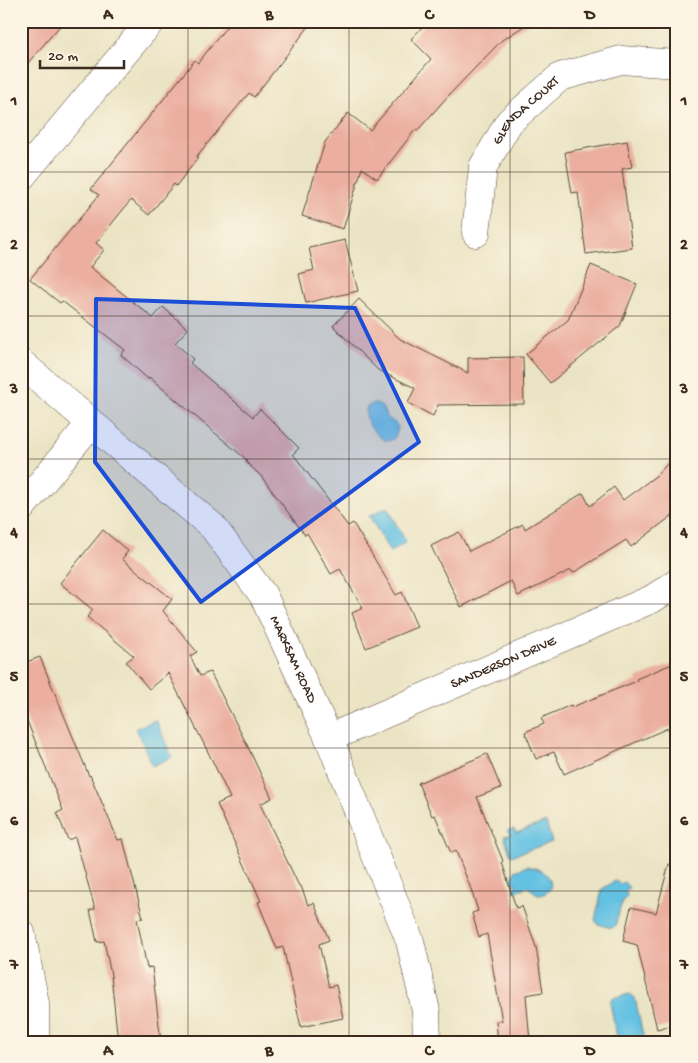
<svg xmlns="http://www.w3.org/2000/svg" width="698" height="1063" viewBox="0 0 698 1063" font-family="'Gochi Hand',sans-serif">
	<rect width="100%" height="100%" fill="#fcf5e5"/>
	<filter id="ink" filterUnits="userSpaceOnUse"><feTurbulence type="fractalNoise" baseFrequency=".02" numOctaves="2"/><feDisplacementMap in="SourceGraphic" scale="10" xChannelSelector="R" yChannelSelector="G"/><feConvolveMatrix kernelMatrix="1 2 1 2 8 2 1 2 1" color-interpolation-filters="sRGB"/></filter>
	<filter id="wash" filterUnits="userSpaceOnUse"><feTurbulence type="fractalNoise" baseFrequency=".0096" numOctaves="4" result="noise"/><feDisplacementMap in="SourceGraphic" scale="20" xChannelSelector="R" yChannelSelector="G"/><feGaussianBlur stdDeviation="1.12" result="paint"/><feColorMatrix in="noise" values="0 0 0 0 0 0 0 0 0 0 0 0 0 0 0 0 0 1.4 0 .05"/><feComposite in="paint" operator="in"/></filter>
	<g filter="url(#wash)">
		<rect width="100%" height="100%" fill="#ebe4c4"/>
		<path fill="#64c1e2" stroke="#507680" d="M374,403C385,404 382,412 388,418C392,422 395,421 398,427C394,461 359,423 367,407Z
			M387,507L406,542L390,552L369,516Z
			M156,720L172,757L152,766L136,728Z
			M546,822L552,842L511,856L504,836L510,835L508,830L514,829L516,833Z
			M527,866C534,868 541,869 546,874C554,882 552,894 539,895L528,887L520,889L517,892L513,890L516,886L512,880L515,871Z
			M615,881L621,884L624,882L629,888L625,890L627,896L622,902L615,926L611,928L598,924L595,920L602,889Z
			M630,994L635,998L644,1040L643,1042H618L610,1003L612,998Z"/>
		<g id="blocks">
			<path fill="#ebae9f" d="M21,21H64L21,71Z
				M231,21H313L254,97L249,93L196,157L198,158L176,186L174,184L149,215L131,200L96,243L104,250L90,267L153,318L163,307L188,329L175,343L193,359L190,363L253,417L260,409L299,448L293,454L348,526L353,523L396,595L402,592L417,627L366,648L352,613L363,608L340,569L331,574L307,533L305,535L261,476L246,462L247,460L149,377L148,379L121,355L125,350L62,301L60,303L30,279L99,195L91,189L195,60L198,63Z
				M428,21H532L502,40L448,96L417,131L415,130L377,179L362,168L343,229L302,216L325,142L348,113L370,130L431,59L411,39Z
				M627,141L632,167L622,169L632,248L586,254L578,192L572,193L565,152Z
				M345,240L358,291L306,303L299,274L314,270L309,248Z
				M591,265L637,284L620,326L550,383L526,354L568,320Z
				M359,299L400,339L468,373V358L523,357L524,404L438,405L433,416L408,403L415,388L378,370L333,326Z
				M677,453V512L631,547L626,540L573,573L571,570L518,596L511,581L461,607L431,546L459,532L469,551L523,524L525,529L583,493L590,506L614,487L623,500L657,475Z
				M103,530L128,551L122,559L172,599L163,611L197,652L190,656L200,676L210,672L247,745L272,798L260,804L299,886H301L308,905L314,903L329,940L319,944L329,987L336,985L343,1018L301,1027L283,947L277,949L258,902L261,901L217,804L230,798L211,758L168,673L149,689L126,662L134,656L87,617L93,610L60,583Z
				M40,657L89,776L90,775L118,840L123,839L143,918L137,919L147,968L152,967L161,1042H118L111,975L104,941L97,942L90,910L95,909L75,837L68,840L57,813L63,810L21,706V664Z
				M677,662V724L564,774L554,752L536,759L525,732L544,724L541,718L571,705L572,707L637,681L636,679Z
				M487,754L501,788L477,797L503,861L502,862L516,908L522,906L536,947L543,992L526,995L530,1042H498L496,1021H502L487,934L479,937L472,913L478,911L471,889L456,851L451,853L435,815L432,816L418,783Z
				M669,864L677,865V1024L657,1029L637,945L623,941L631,907L656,913Z"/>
		</g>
	</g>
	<g filter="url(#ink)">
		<use href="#blocks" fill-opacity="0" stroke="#554637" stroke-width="1"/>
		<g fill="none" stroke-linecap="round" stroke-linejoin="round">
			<defs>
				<g id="minor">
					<path d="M21,177L151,21"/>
					<path id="s1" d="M476,233L483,167L509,122L560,77L621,60L677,64"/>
					<path id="s2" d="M21,363L213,527L263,595L329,738L410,941L426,1011L427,1042"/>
					<path d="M21,508L91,423"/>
					<path id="s3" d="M329,738L652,599L677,583"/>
					<path d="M21,933L35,1003V1042"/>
				</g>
			</defs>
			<use href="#minor" stroke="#554637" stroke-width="29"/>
			<use href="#minor" stroke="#fff" stroke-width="28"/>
		</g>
	</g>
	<path fill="#1d4ed8" fill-opacity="0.2" stroke="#1d4ed8" stroke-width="4" stroke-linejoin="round" d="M96,299L355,308L419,442L201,602L95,462Z"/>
	<path fill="none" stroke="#3b2a1e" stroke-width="1" stroke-opacity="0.55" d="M188,21V1042M349,21V1042M510,21V1042M21,172H677M21,316H677M21,459H677M21,604H677M21,748H677M21,891H677"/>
	<g text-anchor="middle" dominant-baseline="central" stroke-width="4" stroke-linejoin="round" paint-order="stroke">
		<g font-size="14" fill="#3b2a1e" stroke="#fcf5e5">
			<text stroke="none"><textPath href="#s1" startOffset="138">GLENDA COURT</textPath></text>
			<text stroke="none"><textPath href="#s2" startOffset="408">MARKSAM ROAD</textPath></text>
			<text stroke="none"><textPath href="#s3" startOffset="190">SANDERSON DRIVE</textPath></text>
		</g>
	</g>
	<rect width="698" height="1063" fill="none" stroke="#fcf5e5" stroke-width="55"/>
	<path d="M40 60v8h84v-8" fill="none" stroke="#3b2a1e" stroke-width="2.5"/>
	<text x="48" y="60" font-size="15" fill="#3b2a1e" stroke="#fcf5e5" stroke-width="4" paint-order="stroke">20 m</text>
	<rect x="28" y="28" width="642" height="1008" fill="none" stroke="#3b2a1e" stroke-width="2"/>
	<g font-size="16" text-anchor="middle" font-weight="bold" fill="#3b2a1e">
		<text x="108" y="19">A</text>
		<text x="269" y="19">B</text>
		<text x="429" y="19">C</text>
		<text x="590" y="19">D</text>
		<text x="14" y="105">1</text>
		<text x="684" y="105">1</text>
		<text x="14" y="249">2</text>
		<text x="684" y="249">2</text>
		<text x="14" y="393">3</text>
		<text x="684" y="393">3</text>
		<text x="14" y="537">4</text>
		<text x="684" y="537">4</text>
		<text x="14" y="681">5</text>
		<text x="684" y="681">5</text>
		<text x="14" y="825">6</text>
		<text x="684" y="825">6</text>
		<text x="14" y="969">7</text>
		<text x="684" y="969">7</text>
		<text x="108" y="1055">A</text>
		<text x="269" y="1055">B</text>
		<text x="429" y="1055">C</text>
		<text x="590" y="1055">D</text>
	</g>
</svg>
